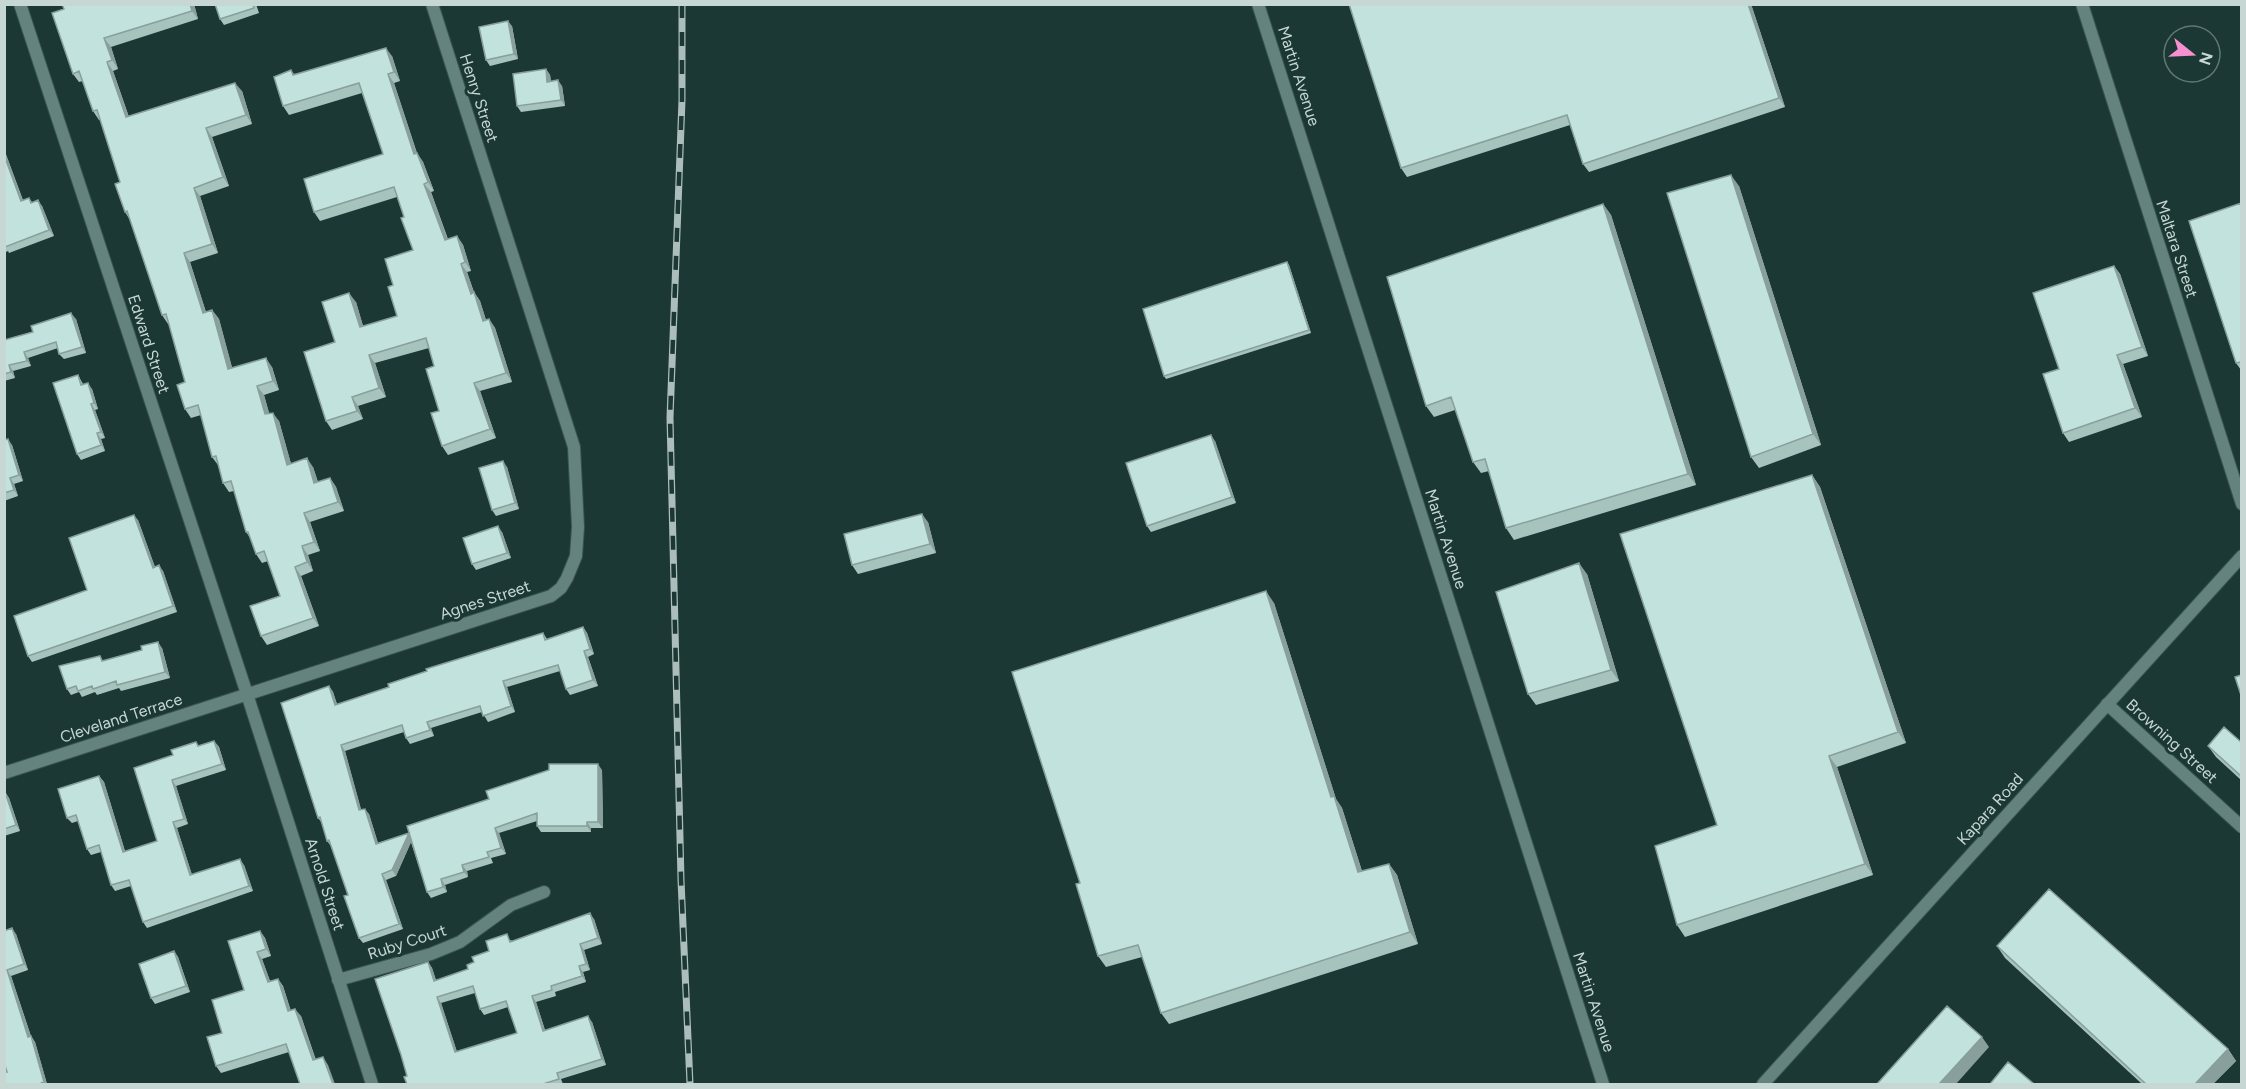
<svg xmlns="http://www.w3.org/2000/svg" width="2246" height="1089" viewBox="0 0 2246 1089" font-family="Figtree,sans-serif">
	<rect width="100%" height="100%" fill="#1b3834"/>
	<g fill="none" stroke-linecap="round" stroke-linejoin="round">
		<defs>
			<path id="minor" d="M20,4L247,694L372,1084
				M1258,4L1603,1084
				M2082,4L2242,504
				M2107,704L2242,827
				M4,773L551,596L561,588L567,578L576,556L578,527L574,447L432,4
				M338,980L431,954L460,942L511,905L544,892"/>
			<path id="tertiary" d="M1763,1084L2242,556"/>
		</defs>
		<use href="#minor" stroke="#395350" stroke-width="14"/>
		<use href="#tertiary" stroke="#395350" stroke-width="14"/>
		<use href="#minor" stroke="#64837e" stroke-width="12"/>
		<use href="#tertiary" stroke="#64837e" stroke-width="12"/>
		<defs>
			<path id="rail" d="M682,4V100L670,418L681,880L690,1084"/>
		</defs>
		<use href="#rail" stroke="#acbebb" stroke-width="7"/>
		<use href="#rail" stroke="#1b3834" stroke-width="4.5" stroke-dasharray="14" stroke-linecap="butt"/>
	</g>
	<path fill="#a7c3be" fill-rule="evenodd" d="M62,4H194L198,19L111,47L118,69L113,71L129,117L242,91L252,124L212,137L229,186L200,196L218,253L190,262L206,312L212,310L219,319L232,368L272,367L279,390L264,395L269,413L279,421L291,464L313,467L318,482L330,478L336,487L344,511L310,522L320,551L308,555L313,571L301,576L319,626L267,645L261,636L280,596L268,561L262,563L256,554L251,539L246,532L234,491L229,492L223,483L218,465L212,457L201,415L191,418L185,409V382L169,324H168L162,315L130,220L125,212L120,182L100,120H99L93,111L83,81L79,82L73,74L64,9Z
		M256,4L259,13L224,25L220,19Z
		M1751,4L1785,107L1589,172L1583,164L1570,125L1407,177L1401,168Z
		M512,26L518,59L490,66L486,60Z
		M392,56L400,81L394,83L417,153L423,162L434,191L431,192L448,239L457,236L463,245L471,271L467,272L474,292L480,301L486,320L489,319L495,328L512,382L480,391L496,438L448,455L442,446L434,366L429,348L375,363L386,397L358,406L363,419L332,430L326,421L335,342L356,302L363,326L397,316L393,285L413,250L404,217L397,197L320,221L314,212L383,154L362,93L289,115L283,106L291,70L294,74Z
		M546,69L550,75L551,81L562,86L565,106L521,112L517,106Z
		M4,149L23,200L29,198L32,202L42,206L54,236L9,253L8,251L4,253Z
		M1739,186L1821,445L1759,468L1751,457Z
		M2241,203V370L2236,363Z
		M1603,204L1611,215L1696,485L1514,540L1506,528L1489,471L1481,473L1473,462L1455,410L1434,417L1426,406Z
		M1287,262L1289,265L1311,333L1166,379L1164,376Z
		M2114,266L2120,274L2148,356L2123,364L2142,417L2069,442L2063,433L2059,369Z
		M76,319L86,353L64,359L59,354L58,348L28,358L31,366L13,371L15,378L4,381V340Z
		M78,375L83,384L92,389L98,409L95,410L105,438L101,439L105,451L81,460L77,454Z
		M4,440L12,445L23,481L14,484L18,496L4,501Z
		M1215,441L1236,503L1151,532L1147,526Z
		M507,467L519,509L496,516L492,510Z
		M1812,475L1820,487L1906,743L1837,767L1873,875L1685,937L1677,925L1717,825Z
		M138,520L155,567L163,571L177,612L32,662L28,656L87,590Z
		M928,522L936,553L858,574L852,565Z
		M502,532L511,558L476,570L472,564Z
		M1587,574L1619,681L1536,705L1528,694Z
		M1274,603L1336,799L1342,808L1362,871L1389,864L1397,875L1418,944L1169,1024L1161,1013L1142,957L1106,967L1098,956L1080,883Z
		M583,627L587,633L594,654L588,657L598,686L570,695L566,689L560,671L507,687L515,712L488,722L482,712L431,728L434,736L410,744L406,738L404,732L345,751L361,810L369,814L378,843L602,770L603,828H591V832H541L537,826V821L499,833L506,854L491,858L493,863L467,871L468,877L445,885L447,892L431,898L427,892L411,842L396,876L386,880L403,929L363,943L359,938L348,895L331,846L327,841L322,823L318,818L329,686L333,692L337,704L389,687L543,633L547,639Z
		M162,648L170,678L121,691L119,688L97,695L95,692L82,697L79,692L71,695L67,689L100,656L103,661Z
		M214,741L219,747L226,770L176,786L188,824L177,828L192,875L244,865L253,891L147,928L143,922L131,886L115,891L111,885L101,852L91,855L87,849L78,821L72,823L67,818L99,776L104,782L125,851L157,841L173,755L196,742L199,746Z
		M2241,742V780L2216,757L2208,746Z
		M5,792L9,798L20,831L4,836V793Z
		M594,919L602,944L584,950L590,970L583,972L586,982L555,992L556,996L536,1002L545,1030L592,1022L606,1065L561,1079L563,1084H407V1076L428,962L432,968L436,980L468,969L474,962L489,951L511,940L512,941ZM475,993L480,1009L484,1015L508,1007L517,1033L457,1052L441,1003Z
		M4,931L16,934L28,970L11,976L31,1036L35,1042L47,1084H4L7,1072Z
		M260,931L265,938L271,956L262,959L270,981L278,979L283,986L291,1011L301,1016L316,1060L328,1065L289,1052L221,1073L216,1066L222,1033L244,990Z
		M1997,946L2228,1049L2236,1061L2213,1084H2142L2005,958Z
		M174,951L178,957L190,992L155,1004L151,998Z"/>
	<path fill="#889f9b" d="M190,4H194L198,19L192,11Z
		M1748,4H1751L1785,107L1779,98Z
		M508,21L512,26L518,59L514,54Z
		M104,38L111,47L118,69L112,60Z
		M386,48L392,56L400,81L394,72Z
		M107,62L113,71L132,126L126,117Z
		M546,69L550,75L552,88L547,82Z
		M388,74L394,83L420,163L414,154Z
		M558,80L562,86L565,106L561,100Z
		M235,83L242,91L252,124L246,115Z
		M206,128L212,137L229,186L223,177Z
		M4,149L25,207L21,201L4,155Z
		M417,153L423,162L434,191L428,182Z
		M1731,175L1739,186L1821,445L1813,434Z
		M424,184L431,192L451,249L445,240Z
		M194,188L200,196L218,253L212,244Z
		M38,200L42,206L54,236L49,230Z
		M1603,204L1611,215L1696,485L1688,474Z
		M457,236L463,245L471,271L465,262Z
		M184,253L190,262L209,322L203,313Z
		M1287,262L1289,265L1311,333L1309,330Z
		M461,264L467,272L477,302L471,294Z
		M2114,266L2120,274L2148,356L2142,347Z
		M474,292L480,301L489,330L483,321Z
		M349,293L356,302L366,336L360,327Z
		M212,310L219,319L235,378L228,369Z
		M71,313L76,319L86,353L82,347Z
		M489,319L495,328L512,382L506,373Z
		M24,352L28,358L31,366L27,361Z
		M369,355L375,363L386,397L379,388Z
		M2117,355L2123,364L2142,417L2135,408Z
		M266,358L272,367L279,390L273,381Z
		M9,365L13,371L15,378L11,372Z
		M88,383L92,389L98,409L94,403Z
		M474,383L480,391L496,438L490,429Z
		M257,386L264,395L272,423L265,414Z
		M352,397L358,406L363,419L357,411Z
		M91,404L95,410L105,438L101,432Z
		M273,413L279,421L294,474L287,465Z
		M97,433L101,439L105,451L101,445Z
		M1211,435L1215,441L1236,503L1232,497Z
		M8,439L12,445L23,481L19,475Z
		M307,458L313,467L321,492L314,483Z
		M503,461L507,467L519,509L515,503Z
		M1812,475L1820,487L1906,743L1898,732Z
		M10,478L14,484L18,496L14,490Z
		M330,478L336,487L344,511L338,502Z
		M304,513L310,522L320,551L314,542Z
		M922,514L928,522L936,553L930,544Z
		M134,515L138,520L157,573L153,568Z
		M498,526L502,532L511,558L507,553Z
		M302,546L308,555L313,571L307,562Z
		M1579,563L1587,574L1619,681L1611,670Z
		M159,565L163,571L177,612L173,606Z
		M295,567L301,576L319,626L313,618Z
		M1266,591L1274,603L1336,799L1342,808L1366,884L1358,872L1331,797Z
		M583,627L587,633L594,654L590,649Z
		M158,642L162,648L170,678L165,672Z
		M584,651L588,657L598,686L593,680Z
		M503,681L507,687L515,712L511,706Z
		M329,686L333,692L339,711L335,705Z
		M427,722L431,728L434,736L430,730Z
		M214,741L219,747L226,770L222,764Z
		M341,745L345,751L363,816L359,810Z
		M1829,756L1837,767L1873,875L1865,864Z
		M598,764L602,770L603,828L598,822Z
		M99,776L104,782L127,858L123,852Z
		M172,780L176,786L188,824L184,819Z
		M5,792L9,798L20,831L16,825Z
		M365,809L369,814L380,850L376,844Z
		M173,822L177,828L194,881L190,875Z
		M587,822L591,828V832L587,826Z
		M495,828L499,833L506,854L501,848Z
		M409,833L413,838L396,876L392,870Z
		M240,859L244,865L253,891L249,886Z
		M1389,864L1397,875L1418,944L1410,932Z
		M462,865L467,871L468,877L464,872Z
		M382,874L386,880L403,929L399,924Z
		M441,879L445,885L447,892L443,887Z
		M590,913L594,919L602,944L598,938Z
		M12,928L16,934L28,970L24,964Z
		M260,931L265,938L271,956L266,949Z
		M580,944L584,950L590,970L586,964Z
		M174,951L178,957L190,992L186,986Z
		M257,952L262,959L273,989L268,982Z
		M428,962L432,968L438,987L434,981Z
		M579,966L583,972L586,982L582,976Z
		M7,970L11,976L33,1043L28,1037Z
		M278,979L283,986L293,1019L288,1011Z
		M532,996L536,1002L547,1037L543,1031Z
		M437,997L441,1003L459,1058L455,1052Z
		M295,1009L301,1016L318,1068L313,1060Z
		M588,1016L592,1022L606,1065L602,1059Z
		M31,1036L35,1042L47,1084H46L44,1082Z
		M1982,1037L1989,1047L1956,1084H1939Z
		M2228,1049L2236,1061L2213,1084H2195Z
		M323,1057L328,1065L335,1084H333Z"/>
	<path fill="#c2e3dd" stroke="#889f9b" stroke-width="1.5" fill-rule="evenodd" d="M62,4H190L192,11L104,38L112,60L107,62L126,117L235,83L246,115L206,128L223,177L194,188L212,244L184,253L203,313L212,310L228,369L266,358L273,381L257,386L265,414L273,413L287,465L307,458L314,483L330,478L338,502L304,513L314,542L302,546L307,562L295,567L313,618L261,636L250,606L280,596L264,551L256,554L248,532H246L231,481L223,483L216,456L212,457L198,405L185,409L177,385L185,382L166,314L162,315L127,211L125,212L115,184L120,182L97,110L93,111L79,71L73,74L52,13L64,9Z
		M215,4H253L254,8L220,19Z
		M1349,4H1748L1779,98L1583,164L1567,115L1401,168Z
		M508,21L514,54L486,60L479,27Z
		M386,48L394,72L388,74L414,154L417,153L428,182L424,184L445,240L457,236L465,262L461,264L471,294L474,292L483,321L489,319L506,373L474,383L490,429L442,446L431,413L439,411L426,369L434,366L426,338L369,355L379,388L352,397L357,411L326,421L304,352L335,342L322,302L349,293L360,327L397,316L388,287L393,285L385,259L413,250L401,218L404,217L394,187L314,212L304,179L383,154L359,83L283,106L274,77L291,70L293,75Z
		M546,69L547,82L558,80L561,100L517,106L513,74Z
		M4,155L21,201L29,198L31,203L38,200L49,230L5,247Z
		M1731,175L1813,434L1751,457L1667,193Z
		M2241,203V362L2236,363L2189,221Z
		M1603,204L1688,474L1506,528L1485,459L1473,462L1451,397L1426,406L1387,277Z
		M1287,262L1309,330L1164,376L1143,309Z
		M2114,266L2142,347L2117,355L2135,408L2063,433L2043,374L2059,369L2033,293Z
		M71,313L82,347L59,354L56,342L24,352L27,361L9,365L11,372L4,374V340L33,332L31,326Z
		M78,375L81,385L88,383L94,403L91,404L101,432L97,433L101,445L77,454L53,383Z
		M1211,435L1232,497L1147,526L1126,463Z
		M8,439L19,475L10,478L14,490L4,493V440Z
		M503,461L515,503L492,510L479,468Z
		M1812,475L1898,732L1829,756L1865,864L1677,925L1655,846L1717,825L1620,534Z
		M922,514L930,544L852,565L844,534Z
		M134,515L153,568L159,565L173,606L28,656L14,616L87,590L69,538Z
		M498,526L507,553L472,564L463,538Z
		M1579,563L1611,670L1528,694L1496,592Z
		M1266,591L1331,797L1334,796L1358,872L1389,864L1410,932L1161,1013L1138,945L1098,956L1076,884L1080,883L1012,672Z
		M583,627L590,649L584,651L593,680L566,689L558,665L503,681L511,706L483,716L480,706L427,722L430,730L406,738L402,725L341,745L359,810L365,809L376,844L409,833L392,870L382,874L399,924L359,938L344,896L348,895L329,840L327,841L320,817L318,818L281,703L329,686L335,705L389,687L388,684L427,671L426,669L543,633L545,640Z
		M158,642L165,672L117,685L116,681L93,689L92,686L78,691L76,686L67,689L59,666L100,656L102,661L142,650L141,646Z
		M2241,675V695L2235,677Z
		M2224,727L2241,742V776L2208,746Z
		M214,741L222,764L172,780L184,819L173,822L190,875L240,859L249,886L143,922L129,880L111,885L99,845L87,849L76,815L67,818L58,789L99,776L123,852L157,841L134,768L173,755L171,750L196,742L198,746Z
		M549,764H598V822H587V826H537V813L495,828L501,848L487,852L489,857L462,865L464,872L441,879L443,887L427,892L407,826L489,799L486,791L549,770Z
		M5,792L16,825L4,829V793Z
		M2049,889L2228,1049L2195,1084H2146L1997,946Z
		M590,913L598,938L580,944L586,964L579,966L582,976L551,986L552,990L532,996L543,1031L588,1016L602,1059L557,1073L559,1079L543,1084H407L404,1077L407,1076L401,1055L375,979L428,962L434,981L468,969L467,965L474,962L472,957L489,951L486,941L507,934L510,942ZM473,986L480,1009L506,1001L517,1033L455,1052L437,997Z
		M12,928L24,964L7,970L28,1037L31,1036L44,1082L41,1083V1084H4V1072H7L4,1062V931Z
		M260,931L266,949L257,952L268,982L278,979L288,1011L295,1009L313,1060L323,1057L333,1084H300L286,1044L216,1066L207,1037L222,1033L212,1000L244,990L228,941Z
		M174,951L186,986L151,998L139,964Z
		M1947,1006L1982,1037L1939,1084H1877Z
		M2008,1062L2034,1084H1990Z"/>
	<g text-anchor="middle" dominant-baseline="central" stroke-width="6" stroke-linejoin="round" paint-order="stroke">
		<g font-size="16" fill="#c7d7d4" stroke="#1b3834">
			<text transform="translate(1299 76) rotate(72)">Martin Avenue</text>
			<text transform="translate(479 98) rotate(72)">Henry Street</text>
			<text transform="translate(2177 249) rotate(72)">Maltara Street</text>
			<text transform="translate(149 344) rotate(72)">Edward Street</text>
			<text transform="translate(1446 539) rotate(72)">Martin Avenue</text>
			<text transform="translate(485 600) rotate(-18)">Agnes Street</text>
			<text transform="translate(121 718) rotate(-18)">Cleveland Terrace</text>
			<text transform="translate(2172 741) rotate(42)">Browning Street</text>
			<text transform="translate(1990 809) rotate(-48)">Kapara Road</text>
			<text transform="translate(325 884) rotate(72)">Arnold Street</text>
			<text transform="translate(407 942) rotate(-18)">Ruby Court</text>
			<text transform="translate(1594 1002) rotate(72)">Martin Avenue</text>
		</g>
	</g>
	<rect width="2246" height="1089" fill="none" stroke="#c7d7d4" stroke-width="12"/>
	<g transform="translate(2192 54) rotate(108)"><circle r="28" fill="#1b3834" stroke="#607874" stroke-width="1.5"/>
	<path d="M0-4.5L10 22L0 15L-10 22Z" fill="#f790ce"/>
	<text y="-9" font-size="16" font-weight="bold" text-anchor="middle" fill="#c7d7d4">N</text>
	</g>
</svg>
